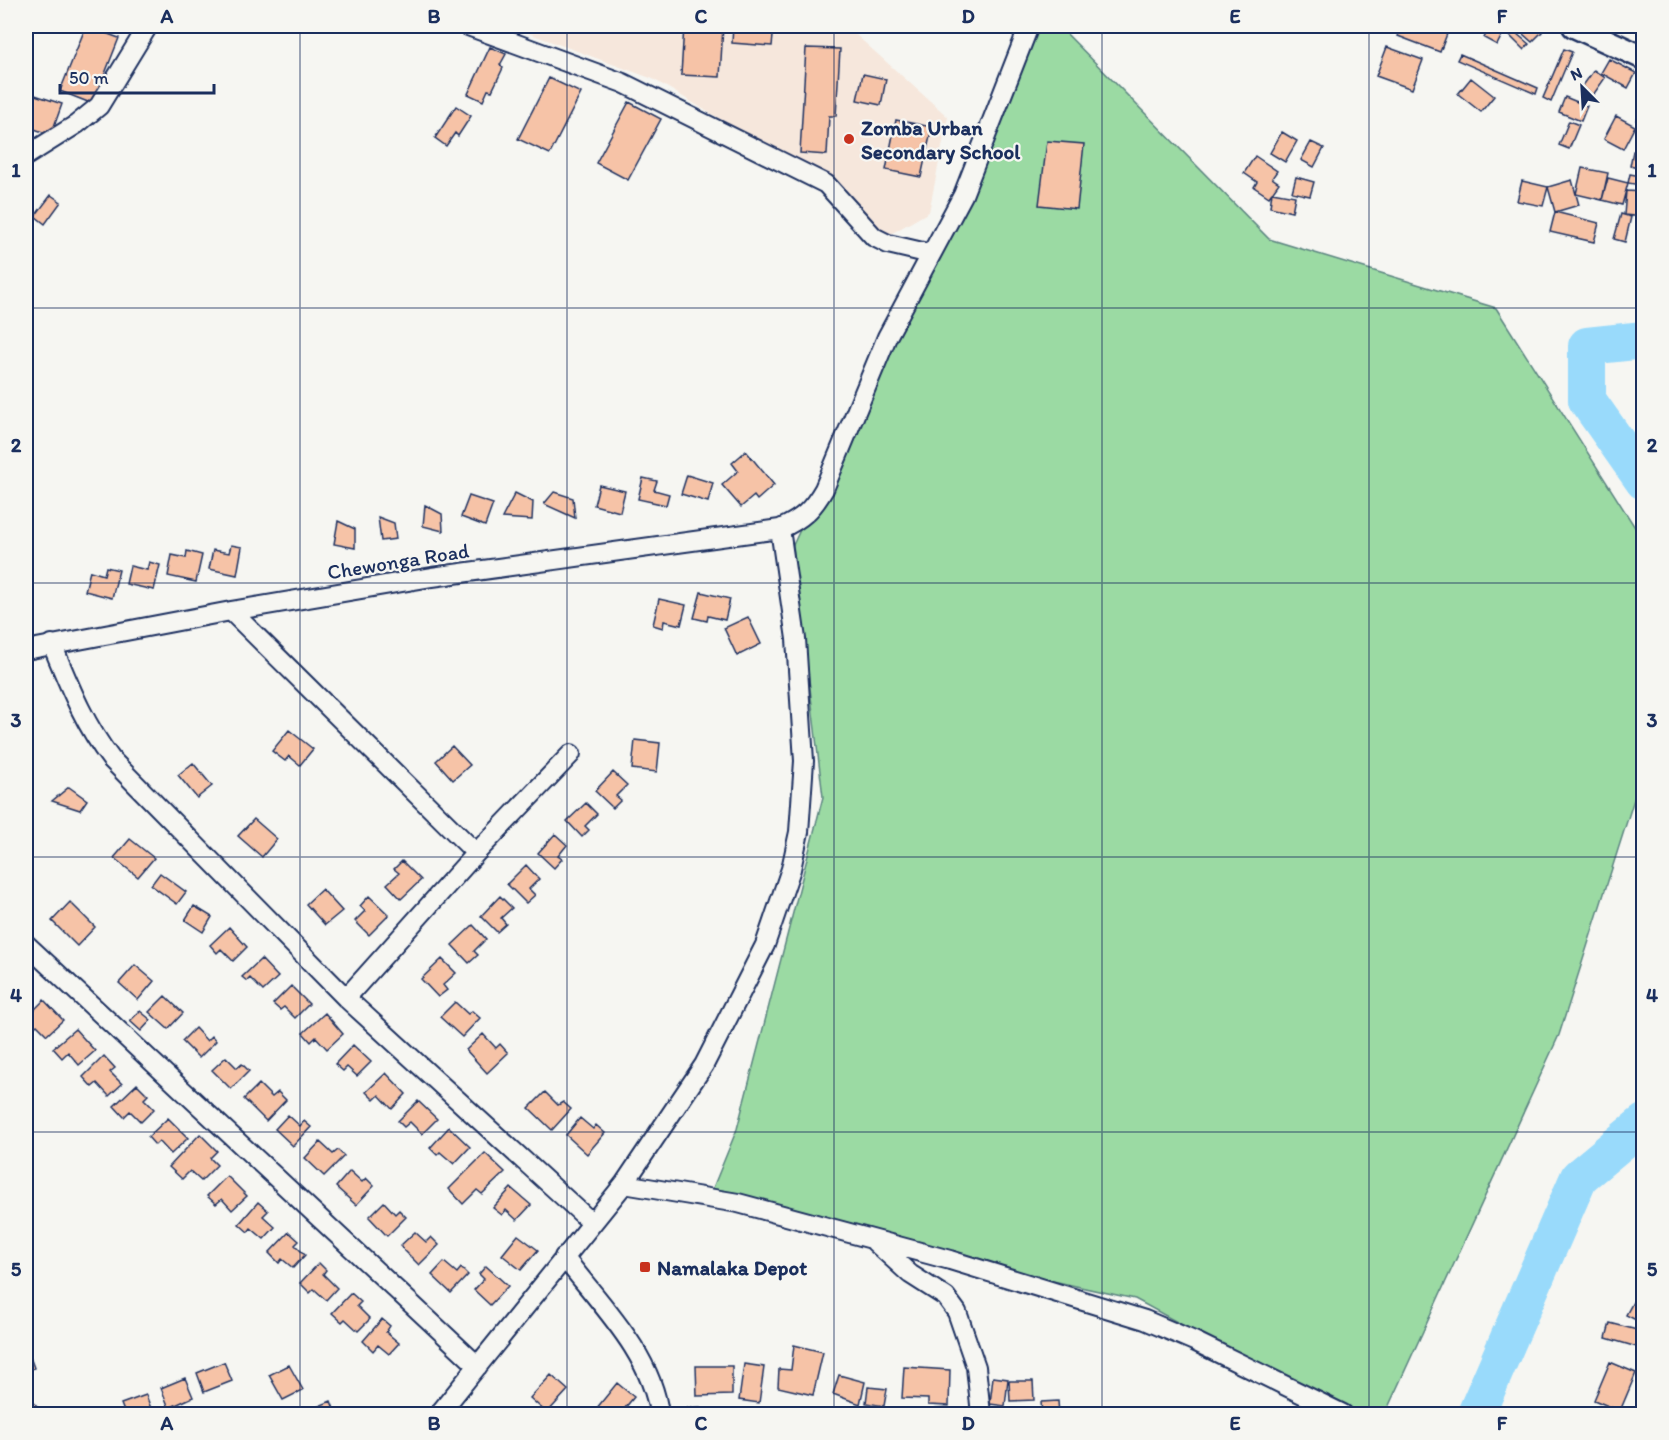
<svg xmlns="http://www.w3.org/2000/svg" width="1669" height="1440" viewBox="0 0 1669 1440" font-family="Itim,sans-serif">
	<rect width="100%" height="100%" fill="#f6f6f2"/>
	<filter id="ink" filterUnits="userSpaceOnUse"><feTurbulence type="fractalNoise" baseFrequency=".0167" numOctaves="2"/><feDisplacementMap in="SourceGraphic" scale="12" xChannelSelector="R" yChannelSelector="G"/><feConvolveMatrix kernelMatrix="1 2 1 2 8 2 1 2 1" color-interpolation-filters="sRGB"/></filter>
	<g filter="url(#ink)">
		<path fill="#f6e7dc" d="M509,26H846L948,117L929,212L889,235L789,160L653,79Z"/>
		<path fill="#9bdaa3" stroke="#5b8480" stroke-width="1.5" d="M1035,26H1059L1269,239L1496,308L1643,540V771L1559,1035L1385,1414H1346L1135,1299L706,1205L737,1129L823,797L793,545Z"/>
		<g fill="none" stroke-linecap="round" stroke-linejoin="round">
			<path stroke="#99dafb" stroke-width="38" d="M1644,340L1587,346V400L1644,481
				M1476,1414L1579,1177L1644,1123"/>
		</g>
		<path fill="#f6c3a7" stroke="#1b2f5e" stroke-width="1.5" d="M86,26L119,38L93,104L60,91Z
			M684,26H723L720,77L681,75Z
			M733,26H774L772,46L732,43Z
			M1402,26H1450L1440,52L1398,36Z
			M1514,26H1535L1542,32L1532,42Z
			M1510,28L1529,44L1524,50L1509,35Z
			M1489,29L1502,35L1497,45L1484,38Z
			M490,47L506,54L500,65L503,68L492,91L488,90L483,101L468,94Z
			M1387,47L1423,60L1412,89L1376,76Z
			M806,48L840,49L836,116H829L827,155L800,153Z
			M1564,49L1572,52L1551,102L1543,98Z
			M1460,54L1538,88L1536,94L1457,60Z
			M1609,59L1636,73L1628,88L1601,73Z
			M1594,70L1605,78L1593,95L1582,87Z
			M863,74L886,79L881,105L857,100Z
			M549,78L581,93L550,154L518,139Z
			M1471,78L1494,96L1481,112L1458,94Z
			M26,92L62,104L51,135L26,126Z
			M1565,97L1587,106L1581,121L1559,112Z
			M629,102L661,119L628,180L596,163Z
			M456,106L471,116L458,136L455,133L446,146L435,138Z
			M1644,107V125L1636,120Z
			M1616,116L1635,126L1623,149L1604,139Z
			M896,120L932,127L921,177L886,170Z
			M1569,121L1579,125L1569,149L1559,145Z
			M1282,132L1297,141L1285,162L1270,153Z
			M1047,141L1084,144L1077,209L1039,205Z
			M1311,142L1324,148L1314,167L1301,160Z
			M1633,151L1644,153L1641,169L1630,166Z
			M1255,156L1277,171L1272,178L1279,183L1269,197L1254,187L1257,182L1244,173Z
			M1582,168L1608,173L1602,200L1576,194Z
			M1630,174L1641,176L1640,185L1628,183Z
			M1296,177L1314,182L1310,196L1292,192Z
			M1608,178L1628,183L1622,205L1602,200Z
			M1572,180L1579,205L1555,212L1548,187Z
			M1522,181L1548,187L1543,206L1517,201Z
			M1626,191L1644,192V217L1624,215Z
			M1272,192L1295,196L1292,212L1270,207Z
			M51,195L61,202L45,224L35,216Z
			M1555,212L1599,223L1594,242L1550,232Z
			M1621,214L1631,217L1625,242L1614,239Z
			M746,451L774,485L757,500L754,496L741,507L722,485L738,471L732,463Z
			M687,475L713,483L708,502L681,494Z
			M643,478L657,481L654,490L669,494L666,505L638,499Z
			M599,485L625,491L620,512L594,505Z
			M554,492L573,498L575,518L544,504Z
			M515,493L533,502L532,520L502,518Z
			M469,496L493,504L485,526L461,517Z
			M425,505L442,514L443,531L423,526Z
			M378,517L394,523L396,539L381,541Z
			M338,521L355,529V548L334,544Z
			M231,545L242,547L237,575L209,569L213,550L229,553Z
			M187,551L202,555L196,582L168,576L172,555L186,558Z
			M149,562L160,565L154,590L126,584L130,566L147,570Z
			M106,567L119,570L112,598L85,591L90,571L104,575Z
			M701,592L730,599L725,620L708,616L707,621L694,618Z
			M659,599L686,605L681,625L664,621L663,628L653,625Z
			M748,617L761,644L737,656L724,628Z
			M289,730L313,749L300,765L289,756L285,761L272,751Z
			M635,740L660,743L657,772L632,769Z
			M452,746L470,765L453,780L436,761Z
			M193,763L212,786L197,798L178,775Z
			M613,772L627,785L616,796L621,800L613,808L595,791Z
			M69,787L87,800L80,810L52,801Z
			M586,803L597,814L585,826L589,830L582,837L567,821Z
			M254,819L277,839L262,857L238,836Z
			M555,834L567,845L558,856L562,859L554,868L538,853Z
			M130,839L154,858L138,877L114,858Z
			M402,861L421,880L401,899L387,884L399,873L394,869Z
			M526,865L539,879L529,889L535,895L526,903L507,884Z
			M160,873L186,892L177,904L151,885Z
			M322,889L342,911L325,925L306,904Z
			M369,896L389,915L369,935L355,921L365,911L360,906Z
			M500,896L512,908L501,918L506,924L497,932L481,916Z
			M70,902L95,927L77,946L52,921Z
			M194,906L212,917L203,932L185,920Z
			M473,925L486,939L474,951L478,955L469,963L452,945Z
			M229,927L247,947L233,961L221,949L217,953L210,945Z
			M261,959L278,977L263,991L250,978L247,981L242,977Z
			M442,959L456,973L443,985L447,990L438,997L421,979Z
			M135,965L154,981L138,1000L119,983Z
			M291,986L309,1004L295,1018L284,1007L280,1010L273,1004Z
			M165,996L183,1013L168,1029L149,1012Z
			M44,1000L63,1020L47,1035L37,1025L32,1029L26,1023V1018Z
			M455,1002L468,1014L472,1011L480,1018L462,1037L440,1017Z
			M140,1011L151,1020L141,1031L130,1021Z
			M325,1013L343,1034L327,1049L316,1037L311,1042L303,1033Z
			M195,1028L207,1041L212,1036L216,1041L199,1058L182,1041Z
			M75,1029L95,1051L79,1065L68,1052L62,1058L53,1048Z
			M483,1034L496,1048L500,1044L508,1053L487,1073L466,1050Z
			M353,1045L371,1062L357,1076L347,1067L343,1071L335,1064Z
			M104,1056L115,1068L110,1072L122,1084L109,1096L97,1083L92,1087L83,1077Z
			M226,1057L237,1068L242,1064L249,1071L231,1089L212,1070Z
			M386,1073L406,1094L392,1109L379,1095L374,1100L366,1092Z
			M137,1084L148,1095L144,1099L154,1109L141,1122L130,1111L124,1117L114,1106Z
			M259,1084L272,1097L278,1092L286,1100L266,1121L244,1099Z
			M545,1092L558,1105L563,1102L571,1109L552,1130L529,1108Z
			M418,1101L437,1119L422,1134L410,1122L404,1127L398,1121Z
			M288,1115L300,1126L304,1121L311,1127L293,1146L275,1129Z
			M168,1118L188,1138L171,1154L159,1141L155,1145L148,1137Z
			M580,1118L593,1129L596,1125L605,1133L587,1154L566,1135Z
			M449,1127L470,1147L454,1164L440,1152L437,1155L430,1148Z
			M200,1134L217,1151L210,1158L217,1165L201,1181L190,1171L182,1179L169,1167Z
			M320,1142L333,1154L338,1150L344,1156L324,1176L305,1158Z
			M485,1153L505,1172L482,1194L477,1190L463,1204L449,1189Z
			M350,1171L362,1182L366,1178L374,1186L356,1205L336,1187Z
			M227,1176L247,1196L232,1210L222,1199L216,1204L207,1196Z
			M511,1188L531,1205L517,1220L506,1210L502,1215L493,1208Z
			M258,1202L268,1211L263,1216L275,1227L264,1239L251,1228L248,1232L239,1224Z
			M384,1202L395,1214L399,1210L406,1217L387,1236L369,1217Z
			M289,1232L299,1241L295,1245L305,1255L293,1268L282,1259L279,1263L269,1253Z
			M415,1232L426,1242L431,1237L439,1245L419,1265L400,1246Z
			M518,1235L538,1250L521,1270L502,1255Z
			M444,1262L457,1273L461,1268L468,1275L451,1293L432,1275Z
			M319,1263L326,1270L323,1274L337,1288L326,1300L314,1289L310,1293L300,1283Z
			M486,1266L508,1286L490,1305L474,1290L484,1279L479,1274Z
			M1640,1289L1644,1291V1324L1626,1315Z
			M351,1293L361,1302L357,1306L370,1319L358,1331L345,1319L342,1322L332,1313Z
			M382,1319L390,1326L386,1332L399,1343L389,1354L378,1345L373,1351L363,1341Z
			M1610,1323L1641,1331L1637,1347L1606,1338Z
			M794,1345L823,1352L813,1395L778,1387L779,1369L791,1370Z
			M26,1346L34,1368L26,1372Z
			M224,1362L232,1381L204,1392L197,1373Z
			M1610,1362L1636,1373L1620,1411L1594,1400Z
			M744,1364L764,1367L759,1403L739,1400Z
			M289,1365L303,1390L283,1400L269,1375Z
			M696,1366H732V1395L697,1396Z
			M904,1367L950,1370L949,1406L928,1405V1399L902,1398Z
			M551,1375L568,1390L547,1413L530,1398Z
			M839,1375L865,1382L860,1404L833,1394Z
			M993,1377L1008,1379L1005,1406L990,1404Z
			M185,1378L193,1397L169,1408L161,1388Z
			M1009,1381H1033L1034,1400L1010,1401Z
			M617,1383L634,1397L620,1414H592Z
			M868,1387L887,1389L884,1406L866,1403Z
			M146,1395L153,1414H125L121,1404Z
			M33,1401L43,1414H26V1407Z
			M331,1401L336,1414H309L307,1411Z
			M1058,1401L1059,1414H1042L1041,1402Z
			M700,1407V1414H687V1408Z
			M1147,1411L1148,1414H1127V1412Z"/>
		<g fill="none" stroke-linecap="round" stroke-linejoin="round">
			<defs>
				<path id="minor" d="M468,26L623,83L826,184L874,237L888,244L931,254
					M26,156L77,124L99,106L148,26
					M231,611L476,853
					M52,644C69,685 84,724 111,759L346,998L591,1222
					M26,650L231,611L432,577L780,529C802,519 812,510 824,489L887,337L963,195L1029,26
					M26,944L478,1366
					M346,998L476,853L571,754
					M624,1184L738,1203L950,1260L1145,1320L1194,1341L1343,1414
					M875,1242L910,1274L946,1297L957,1312L976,1367L981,1414
					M564,1257C599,1303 652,1354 659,1414
					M439,1414L624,1184L704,1065L765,945L791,869L799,832L804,761L796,639L780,529"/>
				<path id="tertiary" d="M1574,26L1644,58"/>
			</defs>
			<use href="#minor" stroke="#1b2f5e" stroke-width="22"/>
			<use href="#tertiary" stroke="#1b2f5e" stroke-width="27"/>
			<use href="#minor" stroke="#f6f6f2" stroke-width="18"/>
			<use href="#tertiary" stroke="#f6f6f2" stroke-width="22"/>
		</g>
	</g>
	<path fill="none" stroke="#1b2f5e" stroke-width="1.5" stroke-opacity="0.55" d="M300,26V1414M567,26V1414M834,26V1414M1102,26V1414M1369,26V1414M26,308H1644M26,583H1644M26,857H1644M26,1132H1644"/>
	<g fill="#c8321e" stroke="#f6f6f2" stroke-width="2">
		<circle cx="849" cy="139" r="6"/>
		<rect x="639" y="1261" width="12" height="12" rx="3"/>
	</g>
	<g text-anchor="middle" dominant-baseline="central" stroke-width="4.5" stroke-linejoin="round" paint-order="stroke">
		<g font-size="21" font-weight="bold" fill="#1b2f5e" stroke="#f6f6f2" text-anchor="start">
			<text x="861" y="127">Zomba Urban<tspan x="861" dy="24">Secondary School</tspan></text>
			<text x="657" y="1267">Namalaka Depot</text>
		</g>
		<g font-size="21" fill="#1b2f5e" stroke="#f6f6f2">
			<text transform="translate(398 561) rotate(-9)">Chewonga Road</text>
		</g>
	</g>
	<rect width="1669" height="1440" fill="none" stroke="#f6f6f2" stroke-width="66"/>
	<g transform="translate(1582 87) rotate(336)" stroke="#f6f6f2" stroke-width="4.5" paint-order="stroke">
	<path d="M0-4.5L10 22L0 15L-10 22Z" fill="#1b2f5e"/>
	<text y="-9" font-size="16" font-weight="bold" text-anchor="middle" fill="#1b2f5e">N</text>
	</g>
	<path d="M60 84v9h154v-9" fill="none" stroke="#1b2f5e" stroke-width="3"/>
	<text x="69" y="84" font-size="18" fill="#1b2f5e" stroke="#f6f6f2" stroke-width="4.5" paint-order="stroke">50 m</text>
	<rect x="33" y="33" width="1603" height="1374" fill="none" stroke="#1b2f5e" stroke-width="2"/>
	<g font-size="20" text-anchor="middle" font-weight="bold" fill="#1b2f5e">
		<text x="167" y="23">A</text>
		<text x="434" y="23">B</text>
		<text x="701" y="23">C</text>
		<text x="968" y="23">D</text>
		<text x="1235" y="23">E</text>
		<text x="1502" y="23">F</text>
		<text x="16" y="177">1</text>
		<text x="1652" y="177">1</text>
		<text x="16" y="452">2</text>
		<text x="1652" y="452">2</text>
		<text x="16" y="727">3</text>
		<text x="1652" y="727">3</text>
		<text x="16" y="1002">4</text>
		<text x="1652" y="1002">4</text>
		<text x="16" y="1276">5</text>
		<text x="1652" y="1276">5</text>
		<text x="167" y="1430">A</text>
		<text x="434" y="1430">B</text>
		<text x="701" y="1430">C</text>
		<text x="968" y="1430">D</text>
		<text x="1235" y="1430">E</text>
		<text x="1502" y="1430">F</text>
	</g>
</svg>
